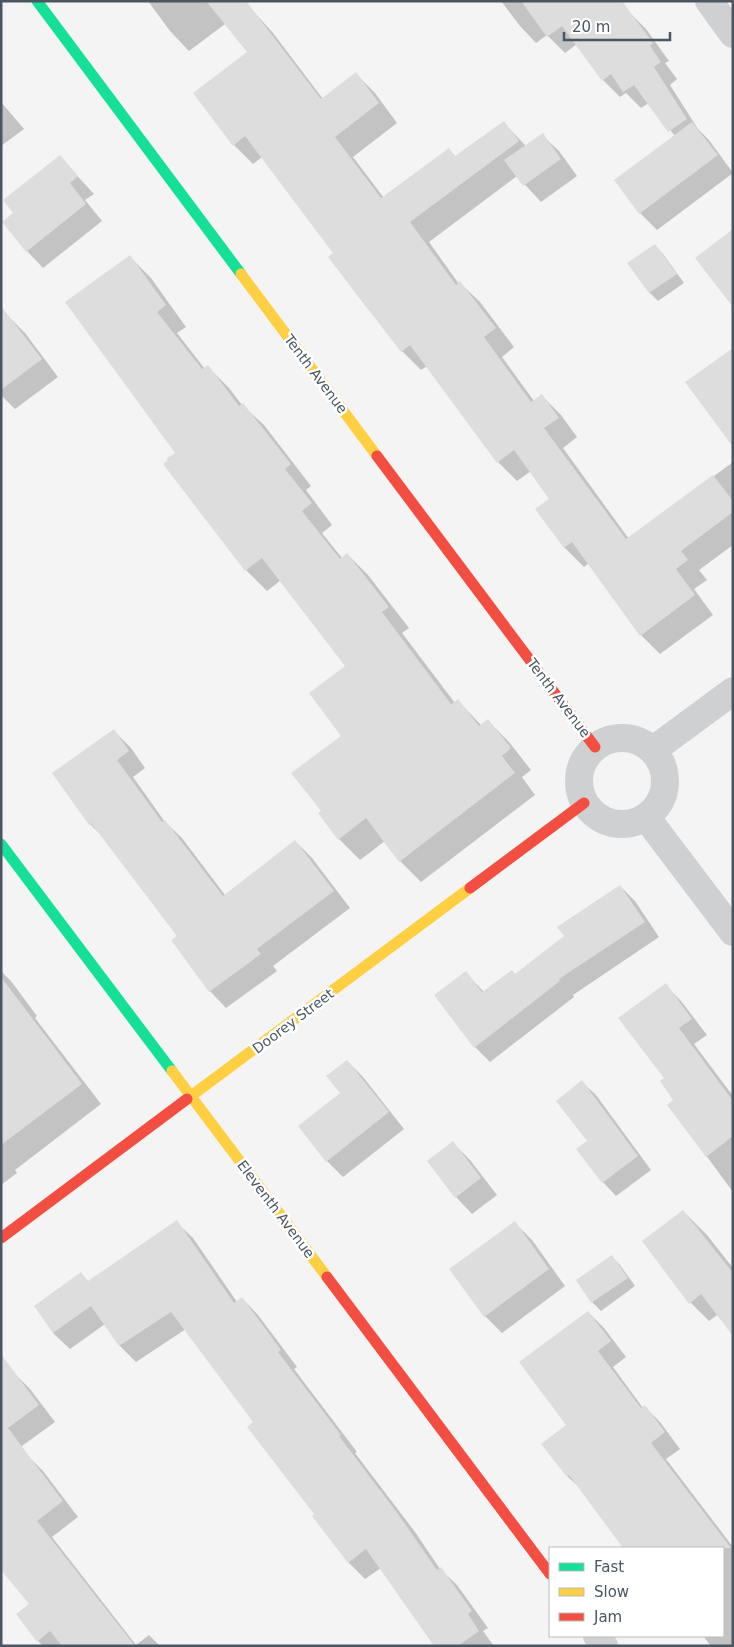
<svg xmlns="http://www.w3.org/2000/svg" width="734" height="1647" viewBox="0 0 734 1647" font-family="'DejaVu Sans',sans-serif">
	<rect width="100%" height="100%" fill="#f4f4f4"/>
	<path fill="#0003" d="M148,1H244L273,33L323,99L356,74L375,93L397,123L353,157L384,198L449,150L456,157L503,122L526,146L542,135L559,151L577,176L541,202L517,176L429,242L459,284L460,283L480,302L514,347L502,357L534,401L542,396L561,415L577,437L563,448L629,539L733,462V545L699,570L707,580L694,589L713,615L660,654L641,635L589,563L584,567L565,548L537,509L551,499L531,471L517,481L498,462L427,366L421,370L402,351L365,305L329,257L335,253L262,157L253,164L234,145L248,52L225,24L189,51L170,31Z
		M501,1H605L629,12L646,29L669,61L665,63L677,79L670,85L698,129L709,140L733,173L657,230L640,213L675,136L649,103L641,108L626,93L620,97L603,80L577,44L565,53L547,35L536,43L520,26Z
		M1,102L24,129L1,146Z
		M60,157L94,194L85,200L102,221L43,268L27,251L15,213Z
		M655,246L663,254L684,283L658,301L650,293L629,264Z
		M130,257L151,278L186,327L177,333L205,369L208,367L229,388L242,405L264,425L311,486L306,490L332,525L322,533L342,558L347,554L368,575L409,628L402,633L455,703L458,701L482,726L488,721L509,742L531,770L522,777L535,795L421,882L400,861L385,841L360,860L339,839L322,811L343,736L347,666L281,580L267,591L246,570L176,453Z
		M8,316L25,333L58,377L15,409L3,397L1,399V322Z
		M114,731L131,748L145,768L133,777L165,822L182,838L225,895L295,841L312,858L350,908L273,966L277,971L226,1008L210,991L178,937L102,836L90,824Z
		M620,886L635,901L659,937L573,995L574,997L490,1062L475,1047L466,973L484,992L516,975L565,936Z
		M1,971L11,981L37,1016L35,1018L101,1104L15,1170L17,1173L1,1185Z
		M665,985L681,1001L707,1035L694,1044L733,1096V1192L669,1105L675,1101L666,1078Z
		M347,1061L363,1077L404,1129L343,1177L327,1161Z
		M582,1082L596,1095L651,1170L616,1196L603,1182L589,1141Z
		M453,1143L470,1160L497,1195L472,1214L456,1197Z
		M683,1211L707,1235L733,1268V1303L709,1321L685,1297Z
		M176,1222L193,1238L237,1302L242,1298L258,1315L297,1367L294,1369L357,1452L355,1453L415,1532L440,1569L457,1585L488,1628L483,1631L494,1646H435L381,1568L365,1579L349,1563L314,1516L315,1514L255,1423L186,1329L136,1362L120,1346L105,1324L70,1349L53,1333L81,1274L89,1282Z
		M515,1223L532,1240L565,1286L502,1333L485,1316Z
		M612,1257L620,1265L635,1286L601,1311L592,1302L577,1281Z
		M588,1312L604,1328L626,1357L613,1367L643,1408L645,1407L660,1422L680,1449L666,1459L733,1547V1646H711L703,1636H723V1548H628L615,1535L583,1491L567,1476V1425Z
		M14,1373L30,1389L55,1422L15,1451L1,1437Z
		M27,1455L43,1471L78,1517L52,1537L136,1645L149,1635L160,1646H43L38,1641L30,1604Z"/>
	<path fill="#ddddde" d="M206,1H246L321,99L356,72L379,103L335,137L381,198L449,148L455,156L504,121L519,141L410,222L456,285L460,281L496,328L484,337L531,402L542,394L559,418L544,428L626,539L713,475L733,501V512L681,551L688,560L676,569L695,595L640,636L572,542L564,548L535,509L549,499L514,450L497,463L410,345L401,352L328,257L333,253L245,136L233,146L193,93L247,52Z
		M521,1H622L653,43L650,46L661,62L654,67L687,119L668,132L634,85L623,92L611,74L602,81L562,26L547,37Z
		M692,122L718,155L639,214L614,180Z
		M543,133L561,159L523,186L504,160Z
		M60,155L78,176L70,183L86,204L26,252L2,222L13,213L3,200Z
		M733,229V307L695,258Z
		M655,244L677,274L649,293L627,263Z
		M130,255L166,305L157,312L202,369L208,365L239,406L243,403L291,464L285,469L312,503L302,511L340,559L347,553L389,607L382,612L451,704L458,699L479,726L488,719L511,748L502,756L515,773L399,862L366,818L338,840L318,813L321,811L291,773L341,736L309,693L345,666L262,558L245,571L163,464L168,460L166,459L175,453L65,302Z
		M1,306L42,359L1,390Z
		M733,348V447L685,382Z
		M114,729L129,751L117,760L162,822L165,820L223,896L295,840L334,891L257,949L261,954L209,992L171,940L177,936L91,823L89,825L52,773Z
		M620,885L645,922L559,979L560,981L474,1048L434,995L466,971L482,992L512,970L515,974L564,936L557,927Z
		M1,977L82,1084L1,1145Z
		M666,983L692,1019L679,1028L733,1101V1136L706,1157L667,1105L673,1100L660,1081L664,1078L618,1018Z
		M347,1060L389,1112L326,1162L298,1126L340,1093L326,1076Z
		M582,1080L638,1156L602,1183L576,1149L587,1141L556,1101Z
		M453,1141L481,1178L455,1198L427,1161Z
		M683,1210L733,1273V1336L701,1294L689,1304L642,1241Z
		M177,1220L234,1303L242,1297L281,1350L278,1352L341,1435L339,1436L398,1514L437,1570L441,1567L472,1611L468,1614L479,1631L458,1646H434L366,1549L348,1563L312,1516L314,1514L247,1427L253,1422L171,1312L119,1346L91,1306L53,1333L34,1306L81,1272L88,1281Z
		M515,1221L549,1269L484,1317L449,1269Z
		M612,1255L628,1278L591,1303L576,1280Z
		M588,1311L611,1341L598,1351L641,1408L645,1405L665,1432L651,1443L731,1548H623L569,1475L567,1477L541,1444L566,1425L519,1362Z
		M1,1354L39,1405L8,1428L63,1501L37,1521L135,1646H62L50,1631L37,1642L16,1614L29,1604L1,1570Z"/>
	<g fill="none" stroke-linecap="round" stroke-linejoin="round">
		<path stroke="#ced0d2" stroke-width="28" d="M709,1L733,34
			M579 781a43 43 0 1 1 86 0a43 43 0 1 1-86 0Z
			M653,750L733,691
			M646,817L733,932
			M597,1636L604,1646"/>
		<path stroke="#16e098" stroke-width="11" d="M37,1L241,274
			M1,844L172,1071"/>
		<path stroke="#ffcf43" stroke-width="11" d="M241,274L377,456
			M172,1071L327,1277
			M187,1099L470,888"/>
		<path stroke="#f24e42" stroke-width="11" d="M377,456L595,747
			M470,888L584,803
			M1,1238L187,1099
			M327,1277L550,1574"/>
	</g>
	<g text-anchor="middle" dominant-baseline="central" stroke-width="5" stroke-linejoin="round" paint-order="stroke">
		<g font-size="14" fill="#4a5661" stroke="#fff">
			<text transform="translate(316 374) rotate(53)">Tenth Avenue</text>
			<text transform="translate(559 698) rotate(53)">Tenth Avenue</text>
			<text transform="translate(293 1021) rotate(-37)">Doorey Street</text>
			<text transform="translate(276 1209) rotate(53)">Eleventh Avenue</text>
		</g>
	</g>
	<rect width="734" height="1647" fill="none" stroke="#4a5661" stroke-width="5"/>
	<rect x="549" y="1547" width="175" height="90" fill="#ffffff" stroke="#b7bbc0"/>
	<rect x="559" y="1563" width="25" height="8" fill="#16e098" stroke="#b7bbc0"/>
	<text x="594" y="1572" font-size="15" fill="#4a5661">Fast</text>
	<rect x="559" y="1588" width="25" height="8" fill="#ffcf43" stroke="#b7bbc0"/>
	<text x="594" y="1597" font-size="15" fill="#4a5661">Slow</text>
	<rect x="559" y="1613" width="25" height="8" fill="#f24e42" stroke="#b7bbc0"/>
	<text x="594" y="1622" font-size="15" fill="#4a5661">Jam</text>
	<path d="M564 32v8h106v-8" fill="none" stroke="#4a5661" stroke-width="2.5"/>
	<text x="572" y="32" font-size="15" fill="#4a5661" stroke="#ffffff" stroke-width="4" paint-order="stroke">20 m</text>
</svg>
